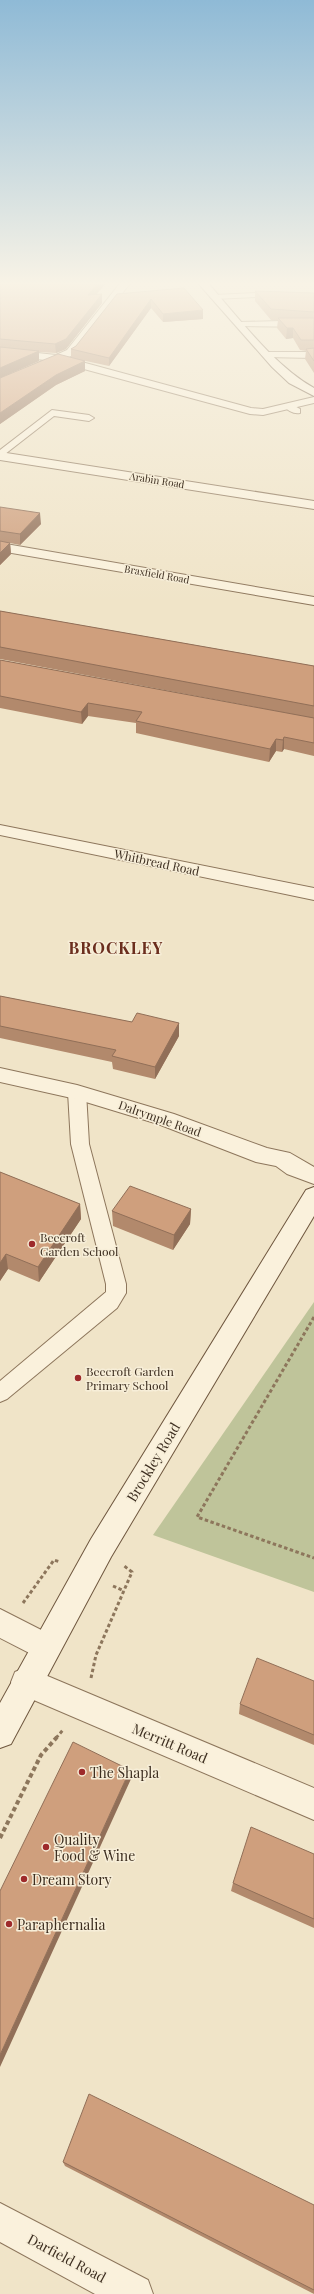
<svg xmlns="http://www.w3.org/2000/svg" width="314" height="2294" viewBox="0 0 314 2294" font-family="'Playfair Display',serif">
	<rect width="100%" height="100%" fill="#f0e4c8"/>
	<path fill="#bfc49a" d="M314,1302V1592L153,1535Z"/>
	<g fill="none" stroke-linecap="round" stroke-linejoin="round">
		<defs>
			<path id="service" d="M257,293L314,296V300L257,297L214,299L210,297L214,295Z
				M281,321L314,323V327L241,326L237,324L241,322Z
				M262,352H314V358L265,357L261,354Z
				M289,403L300,409V413C294,414 288,411 284,406Z
				M52,410L89,415L94,418L89,421L54,416L0,458V450Z
				M77,1086L83,1088L86,1092L89,1144L126,1284V1293L117,1308L7,1399L0,1402V1381L106,1292V1284L71,1144L68,1092L71,1088Z"/>
			<path id="minor" d="M121,282H131L75,354L67,358L251,408L263,409L314,397V403L263,415L250,414L58,362L0,387V380L45,360L0,355V349L56,355L67,350Z
				M0,452L314,501V509L0,460Z
				M0,543L314,597V605L0,551Z
				M0,825L314,888V900L0,835Z
				M0,1068L77,1085L174,1114L267,1148L290,1153L314,1167V1184L287,1174L276,1166L256,1162L158,1124L76,1099L0,1082Z
				M0,1609L55,1637L60,1647L55,1657L45,1661L0,1638Z
				M26,1667L314,1788V1820L15,1692L11,1682L15,1672Z
				M0,2203L148,2280L153,2294H95L0,2242Z"/>
			<path id="secondary" d="M197,282H207C239,318 273,365 314,388V396L289,383L272,367Z
				M314,1187V1216L111,1557L11,1744L0,1748V1703L91,1539L306,1190Z"/>
		</defs>
		<use href="#service" stroke="#8d765c" stroke-width="2"/>
		<use href="#minor" stroke="#8d765c" stroke-width="2"/>
		<use href="#secondary" stroke="#6f573f" stroke-width="2"/>
		<path stroke="#8d765c" stroke-width="3" stroke-dasharray="3.5 2.5" stroke-linecap="butt" d="M314,1317L197,1517L314,1558
			M113,1586L124,1591
			M23,1603L54,1560L60,1562
			M91,1678L96,1655L132,1572L123,1565
			M56,1738L63,1730"/>
		<path stroke="#8d765c" stroke-width="4" stroke-dasharray="4.5 3" stroke-linecap="butt" d="M0,1838L41,1755L57,1737"/>
		<use href="#service" fill="#faf1dc" fill-rule="evenodd"/>
		<use href="#minor" fill="#faf1dc" fill-rule="evenodd"/>
		<use href="#secondary" fill="#faf1dc" fill-rule="evenodd"/>
	</g>
	<path fill="#b2896c" d="M0,282H107L96,295L102,294V303L66,349L56,353L39,352V361L9,374L71,358V349L76,346L117,294L184,288L203,319L163,322L151,308L109,366L72,358L85,361V371L56,385L0,424Z
		M255,291L314,293V373L305,359L306,351L300,350L293,338L286,339L277,328L278,320H271L255,301Z
		M0,507L41,524L20,545L10,543L11,554L0,565Z
		M0,611L314,666V756L284,749L282,752L276,751L269,762L136,733V723L88,716L82,724L0,708V660L307,717L0,659Z
		M0,996L132,1022L179,1023V1036L155,1079L113,1069L112,1062L0,1038Z
		M0,1172L80,1204L81,1219L39,1282L8,1269L0,1281Z
		M191,1209L190,1224L173,1250L113,1226L112,1211Z
		M314,1681V1745L239,1714L240,1704Z
		M314,1854V1928L231,1891L233,1883Z
		M63,2162L314,2205V2294L65,2166Z"/>
	<path fill="#916f58" d="M99,282H107L88,304V295Z
		M102,294V303L66,349L56,353L55,344Z
		M151,299V308L109,366V358Z
		M203,310V319L163,322V314Z
		M287,328H293V338L286,339Z
		M39,351V361L0,378V368Z
		M85,361V371L56,385L0,424V413L56,375Z
		M40,513L41,524L20,545V534Z
		M10,543L11,554L0,565V553Z
		M88,703V716L82,724L81,712Z
		M284,737V749L282,752L283,740Z
		M276,739V751L269,762L270,749Z
		M179,1023V1036L155,1079V1067Z
		M80,1204L81,1219L39,1282L38,1267Z
		M191,1209L190,1224L173,1250L174,1235Z
		M6,1254L8,1269L0,1281V1263Z
		M130,1770L131,1779L0,2067V2055Z"/>
	<path fill="#cf9f7d" stroke="#916f58" d="M0,282H99L88,295L102,294L66,339L55,344L0,339Z
		M184,288L203,310L163,314L151,299L109,358L71,349L76,346L117,294Z
		M255,291L314,293V312L271,309Z
		M278,318H314V340H301L293,328H287Z
		M0,347L39,351L0,368Z
		M314,348V361L306,349Z
		M58,354L85,361L56,375L0,413V378Z
		M0,507L40,513L20,534L0,531Z
		M0,541L10,543L0,553Z
		M0,611L314,666V706L0,647Z
		M0,660L314,718V743L284,737L283,740L276,739L270,749L136,721L142,712L88,703L81,712L0,696Z
		M0,996L132,1022L137,1013L179,1023L155,1067L112,1056L116,1050L0,1026Z
		M0,1172L80,1204L38,1267L6,1254L0,1263Z
		M130,1186L191,1209L174,1235L112,1211Z
		M257,1658L314,1681V1735L240,1704Z
		M73,1742L130,1770L0,2055V1891Z
		M251,1827L314,1854V1919L233,1883Z
		M89,2094L314,2205V2290L63,2162Z"/>
	<linearGradient id="sky" x2="0" y2="1"><stop stop-color="#8fbad6"/><stop offset="0.47" stop-color="#f8f3e6"/><stop offset="1" stop-color="#f8f3e6" stop-opacity="0"/></linearGradient>
	<rect width="314" height="603" fill="url(#sky)"/>
	<g fill="#9e2a2b" stroke="#f7eed8" stroke-width="1.5">
		<circle cx="32" cy="1244" r="4"/>
		<circle cx="78" cy="1378" r="4"/>
		<circle cx="82" cy="1772" r="4"/>
		<circle cx="46" cy="1847" r="4"/>
		<circle cx="24" cy="1879" r="4"/>
		<circle cx="9" cy="1924" r="4"/>
	</g>
	<g text-anchor="middle" dominant-baseline="central" stroke-width="3" stroke-linejoin="round" paint-order="stroke">
		<g font-size="10" fill="#3d2e20" stroke="#f7eed8">
			<text transform="translate(157 480) rotate(9)">Arabin Road</text>
			<text transform="translate(157 574) rotate(10)">Braxfield Road</text>
		</g>
		<g font-size="12" fill="#3d2e20" stroke="#f7eed8">
			<text transform="translate(157 862) rotate(12)">Whitbread Road</text>
			<text transform="translate(160 1118) rotate(19)">Dalrymple Road</text>
		</g>
		<g font-size="12" fill="#3d2e20" stroke="#f7eed8" text-anchor="start">
			<text x="40" y="1237">Beecroft<tspan x="40" dy="14">Garden School</tspan></text>
			<text x="86" y="1371">Beecroft Garden<tspan x="86" dy="14">Primary School</tspan></text>
		</g>
		<g font-size="14" fill="#3d2e20" stroke="#f7eed8">
			<text transform="translate(153 1462) rotate(-59)">Brockley Road</text>
			<text transform="translate(170 1743) rotate(23)">Merritt Road</text>
			<text transform="translate(67 2258) rotate(28)">Darfield Road</text>
		</g>
		<g font-size="14" fill="#3d2e20" stroke="#f7eed8" text-anchor="start">
			<text x="90" y="1772">The Shapla</text>
			<text x="54" y="1839">Quality<tspan x="54" dy="16">Food &amp; Wine</tspan></text>
			<text x="32" y="1879">Dream Story</text>
			<text x="17" y="1924">Paraphernalia</text>
		</g>
		<g font-size="16" font-weight="bold" letter-spacing="1" fill="#6b2e1e" stroke="#f7eed8">
			<text x="116" y="947">BROCKLEY</text>
		</g>
	</g>
</svg>
